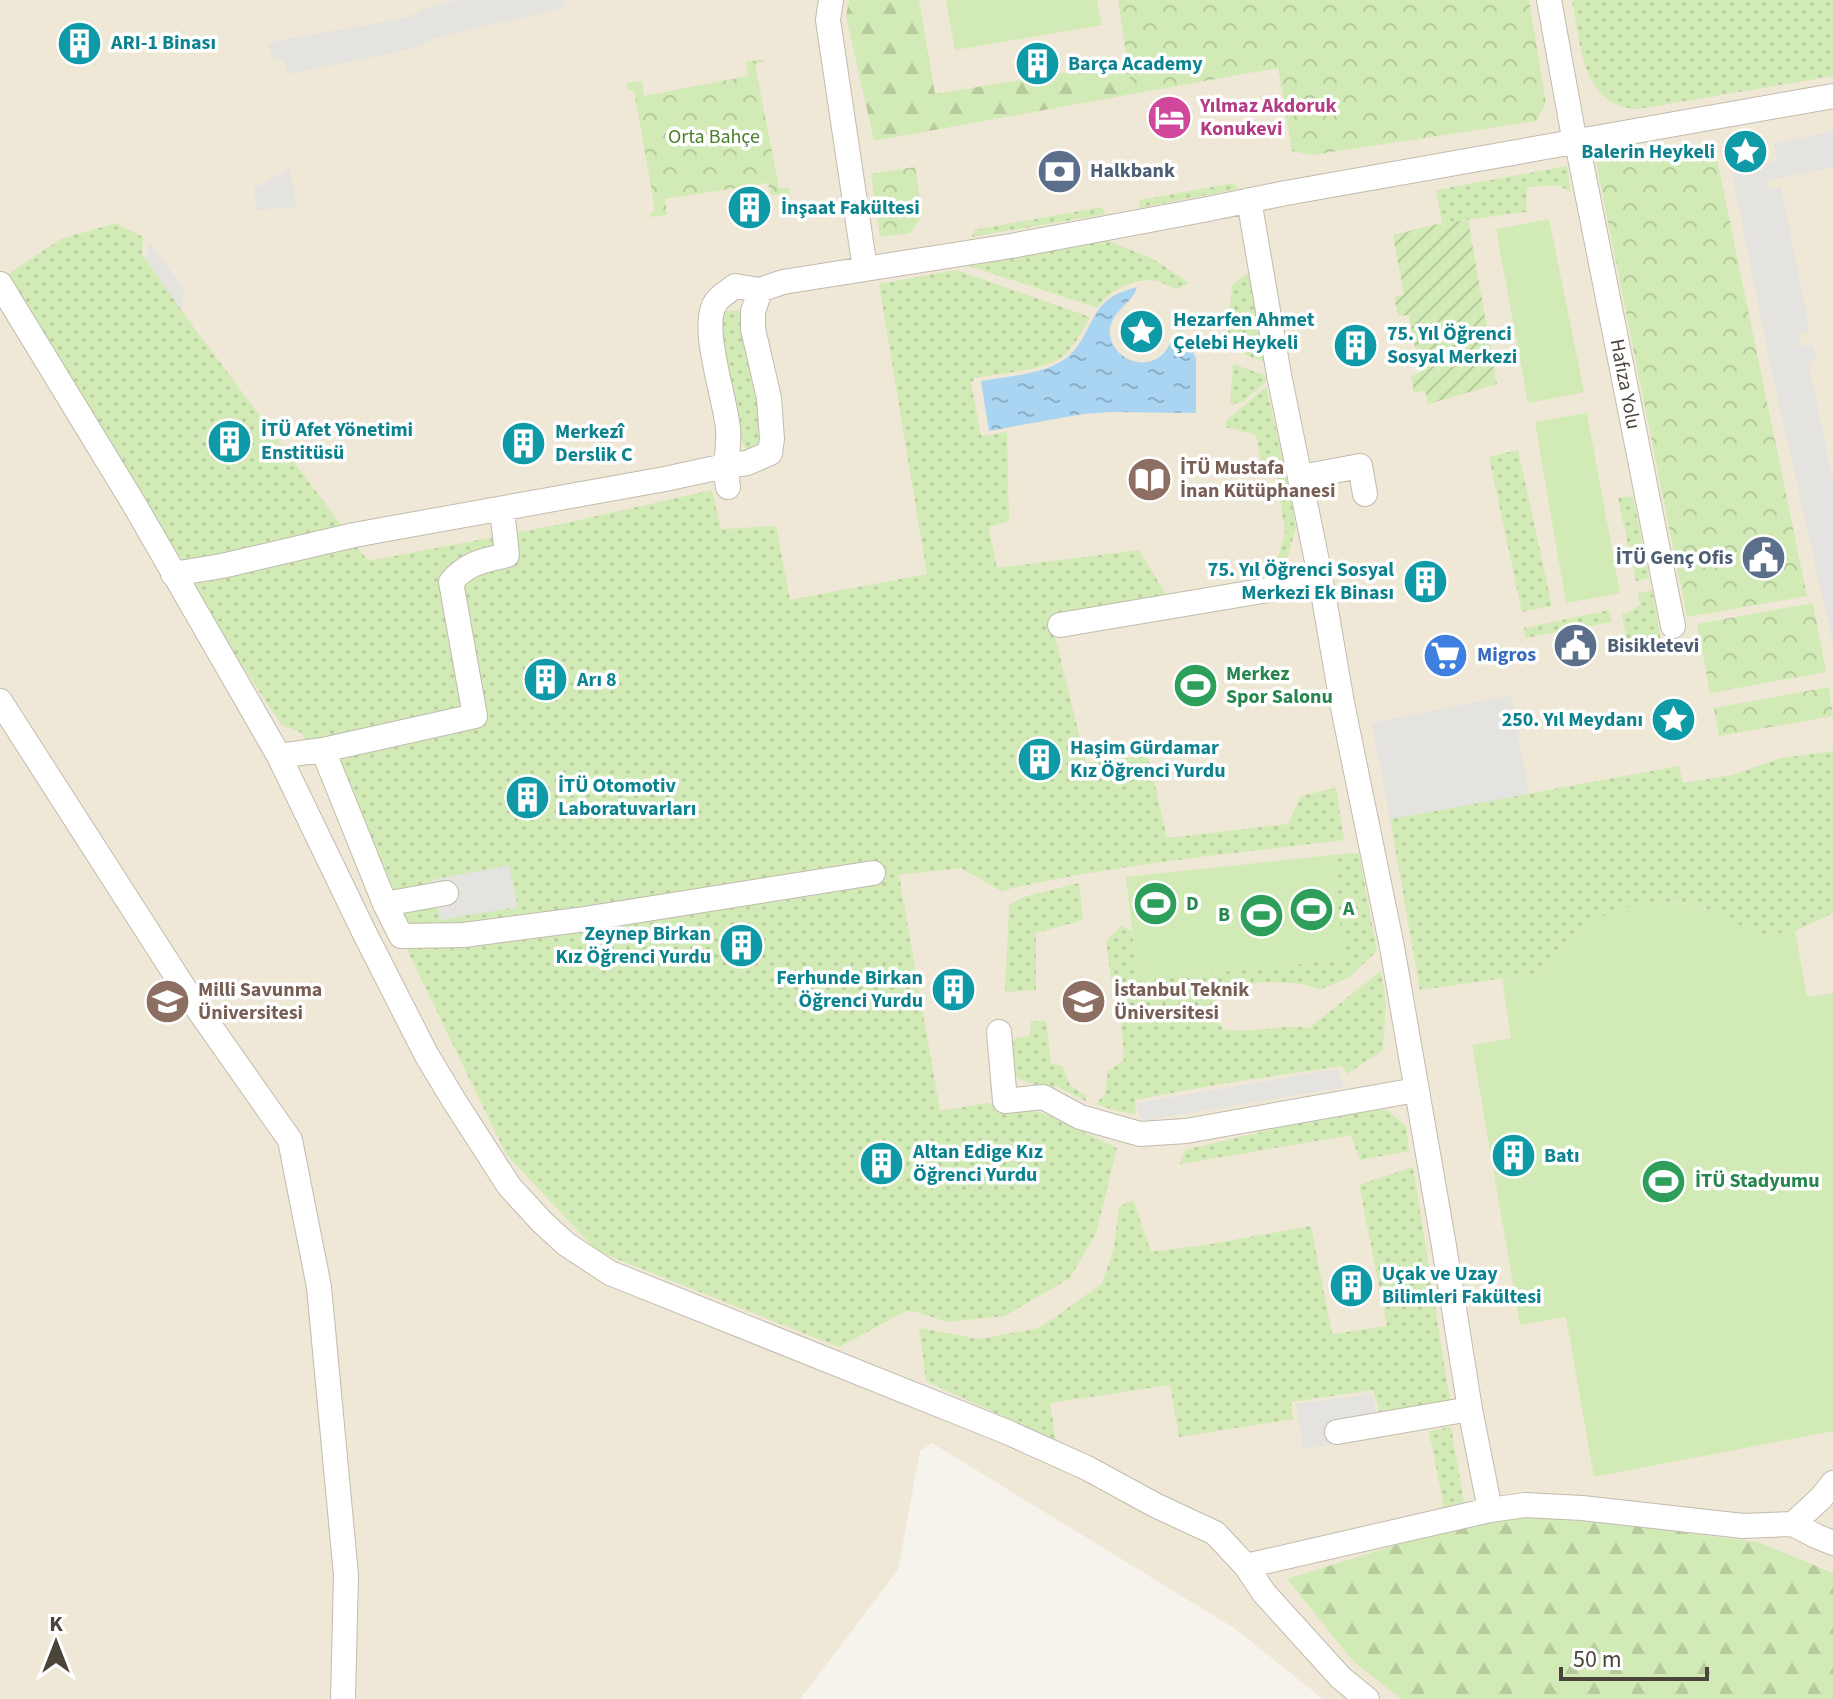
<svg xmlns="http://www.w3.org/2000/svg" width="1833" height="1699" viewBox="0 0 1833 1699" font-family="'Source Sans 3',sans-serif">
	<defs>
		<pattern id="grass-dots" width="8" height="8" patternUnits="userSpaceOnUse" patternTransform="scale(2)"><rect width="8" height="8" fill="#d2eab5"/><path d="M2 2h.1M6 6h.1" fill="none" stroke="#b6ca9c" stroke-width="1.8" stroke-linecap="round"/></pattern>
		<pattern id="forest-firs" width="22" height="20" patternUnits="userSpaceOnUse" patternTransform="scale(2)"><rect width="22" height="20" fill="#d2eab5"/><path d="M5 1l3.5 6h-7zM16 11l3.5 6h-7z" fill="#b6ca9c"/></pattern>
		<pattern id="park-crowns" width="20" height="18" patternUnits="userSpaceOnUse" patternTransform="scale(2)"><rect width="20" height="18" fill="#d2eab5"/><path d="M2 6a3 3 0 1 1 6 0M12 15a3 3 0 1 1 6 0" fill="none" stroke="#b6ca9c"/></pattern>
		<pattern id="garden-furrows" width="10" height="10" patternUnits="userSpaceOnUse" patternTransform="scale(2)"><rect width="10" height="10" fill="#d2eab5"/><path d="M-1 1l2-2M0 10L10 0M9 11l2-2" fill="none" stroke="#b6ca9c"/></pattern>
		<pattern id="water-ripples" width="26" height="14" patternUnits="userSpaceOnUse" patternTransform="scale(2)"><rect width="26" height="14" fill="#a9d4f2"/><path d="M2 4q2-2 4 0t4 0M15 11q2-2 4 0t4 0" fill="none" stroke="#8caec5"/></pattern>
	</defs>
	<rect width="100%" height="100%" fill="#f6f3ec"/>
	<path fill="#efe8d6" d="M0,0H1833V1699H1323L1234,1628L932,1443L920,1451L898,1570L800,1699H0Z"/>
	<path fill="url(#grass-dots)" d="M1572,0H1833V76L1638,109C1582,107 1580,42 1572,0Z
		M1567,166L1571,192L1558,185L1527,187L1526,212L1442,223L1436,190Z
		M1234,183L1238,189L1139,208L1140,200Z
		M1101,207L1106,214L972,237L974,230Z
		M116,223L143,237L142,254L192,325L368,561L557,525L712,490L721,529L776,526L790,600L927,574L879,284L956,270L1090,317C1082,331 1073,349 1061,358C1043,370 997,374 975,378L971,383L981,436L1007,432L1009,521L989,527L997,568L1139,550L1170,601L1051,620L1086,763L1148,755L1167,838L1288,824L1301,796L1336,788L1344,840C1229,854 1113,864 1001,891L961,868L899,875L940,1111L987,1103L1043,1113L1117,1148L1096,1233L1070,1278L1005,1316L947,1322L917,1312L906,1311L839,1347L597,1251L506,1154L302,733L282,725L195,595L4,277L61,239Z
		M1106,240L1153,259L1189,283L1176,289C1170,287 1163,282 1157,281C1136,277 1108,290 1098,308L969,266Z
		M1250,271L1265,362L1246,355L1227,341L1232,285Z
		M737,310L742,311L764,429L762,440L755,450L746,449L740,438L717,320L722,312Z
		M1233,364L1267,376L1268,380L1244,401L1230,405Z
		M1266,387L1287,475L1296,528L1287,559L1277,560L1285,532L1275,468L1261,460L1256,435L1226,427V421Z
		M1518,450L1552,606L1522,612L1489,457Z
		M1633,496L1649,578L1636,581L1618,498Z
		M1652,590L1661,640L1628,646L1622,614L1628,613L1640,605L1638,593Z
		M1609,610L1611,622L1525,638L1524,628Z
		M1833,751V913L1795,931L1759,937L1705,908L1682,903L1661,902L1595,920L1579,930L1561,946L1541,973L1420,990L1390,819L1679,766L1683,783L1732,775L1781,758Z
		M1359,853L1377,951L1348,978L1321,989L1296,983L1260,982L1218,993L1214,1013L1223,1029C1252,1035 1280,1024 1309,1028L1381,971L1386,1002L1383,1050L1347,1074L1342,1066L1220,1084L1135,1100L1136,1114L1117,1111L1096,1104L1105,1094L1108,1071L1124,1060L1119,996L1111,978L1106,941L1121,926L1132,931L1138,981L1343,959L1332,855Z
		M1079,883L1083,920L1036,933V990L1005,992L1009,905L1023,897Z
		M1031,1021H1046L1051,1064L1062,1066L1070,1085L1086,1096V1101L1056,1086L1050,1091L1010,1075L1003,1041L1030,1036Z
		M1386,1109L1406,1126L1409,1151L1360,1160L1351,1135L1180,1164L1185,1150L1345,1112Z
		M1413,1167L1450,1401L1381,1417L1373,1390L1291,1402L1293,1419L1179,1437L1170,1385L1050,1403L1056,1441L926,1381L919,1328L979,1339L1039,1328L1102,1284L1114,1248L1119,1207L1133,1200L1151,1252L1211,1244L1311,1226L1332,1334L1387,1326L1359,1185Z
		M1451,1427L1464,1502L1444,1507L1429,1431Z"/>
	<path fill="url(#forest-firs)" d="M849,0H919L935,94L1127,62L1132,94L874,141L846,16Z
		M1496,1514L1585,1520L1758,1542L1833,1573V1699H1401L1353,1661L1287,1579Z"/>
	<path fill="url(#park-crowns)" d="M1118,0H1529L1546,103L1536,121L1312,155L1292,151L1278,68L1132,94Z
		M764,59V62L755,64L779,188H789V194L771,195L768,183L665,199L667,215L651,217L650,213L655,210L634,90H627V83L642,81L644,96L748,76L746,62Z
		M1714,145L1807,596L1687,617L1596,162Z
		M915,167L923,215L910,233L880,237L871,174Z
		M1813,603L1826,672L1710,693L1697,624Z
		M1829,687L1833,716L1719,736L1714,708Z"/>
	<path fill="url(#garden-furrows)" d="M1468,220L1497,384L1428,404L1425,391L1414,392L1411,376L1420,373L1409,315L1398,316L1394,297L1404,295L1393,235L1442,223Z"/>
	<path fill="#d2eab5" d="M946,0H1097L1102,25L955,50Z
		M1549,219L1584,392L1528,403L1496,229Z
		M1587,413L1620,593L1566,603L1535,422Z
		M1332,855L1344,959L1138,981L1126,877Z
		M1661,902C1704,904 1725,914 1759,937L1795,931L1807,997L1833,993V1431L1594,1477L1566,1317L1520,1325L1472,1045L1511,1038L1502,979L1541,973C1571,927 1606,906 1661,902Z"/>
	<path fill="#e5e3e0" d="M456,0H564L566,7L433,39L412,49L289,74L282,58L274,60L268,45L276,41L406,18L426,8Z
		M1833,131V167L1767,181L1768,189L1781,187L1810,331L1798,335L1802,347L1813,346L1817,360L1808,362L1833,480V644L1774,382L1731,169L1777,162L1774,144Z
		M289,169L297,207L256,210L254,188Z
		M149,242L185,290L181,310L146,259Z
		M1511,695L1529,794L1390,819L1372,723Z
		M509,865L518,907L440,920L431,880Z
		M1338,1069L1344,1087L1141,1121L1137,1103Z
		M1372,1394L1381,1438L1303,1449L1296,1404Z"/>
	<path fill="url(#water-ripples)" d="M1137,287C1132,305 1108,312 1110,334C1112,356 1139,370 1158,358C1165,354 1169,346 1173,338L1190,347L1196,358V413L1111,412L1083,414L989,431L981,381C1007,376 1042,375 1065,359C1088,342 1089,313 1109,299C1117,293 1127,290 1137,287Z"/>
	<g fill="none" stroke-linecap="round" stroke-linejoin="round">
		<defs>
			<path id="minor" d="M831,0L828,20L865,269
				M1549,0L1575,143
				M1577,142L1673,626
				M1249,200L1279,375L1321,581L1342,703L1392,947L1444,1246L1470,1409L1490,1510
				M0,284L134,504L279,756L364,932L426,1054L453,1099L509,1186L542,1222L566,1244L610,1273L1007,1432L1087,1468L1155,1505L1215,1533L1246,1566L1264,1593L1341,1678L1367,1699
				M1301,477L1360,466L1365,494
				M728,487L725,466L747,463L770,453L772,439L769,398L753,329V312L760,290
				M173,574L222,566L354,535L665,479L725,466C728,453 729,443 728,429C726,400 699,325 716,302C720,296 729,291 735,286L760,290L783,282L1011,246L1208,209L1286,193L1833,96
				M1060,625L1321,581
				M0,701L193,1002L290,1140L319,1287L346,1575L343,1699
				M323,750L385,904L401,936L464,935L578,920L873,873
				M279,756L323,750L475,716L451,582C468,562 483,561 507,555L502,509
				M385,904L446,893
				M999,1032L1005,1101L1043,1097L1080,1117L1140,1134L1186,1131L1416,1090
				M1337,1432L1470,1409
				M1793,1524L1816,1536L1833,1543
				M1246,1566L1490,1510L1525,1505L1582,1508L1743,1526L1793,1524L1821,1498L1833,1483"/>
		</defs>
		<use href="#minor" stroke="#c2bbae" stroke-width="26"/>
		<use href="#minor" stroke="#fff" stroke-width="24"/>
	</g>
	<defs>
		<symbol id="building-disc" viewBox="-11 -11 22 22"><circle r="9.5" fill="#0f9aa8" stroke="#fff"/><path d="M-4-6H4V6H1V3H-1V6H-4ZM-2.5-4.3h1.7v1.8h-1.7ZM.8-4.3h1.7v1.8H.8ZM-2.5-1h1.7V.8h-1.7ZM.8-1h1.7V.8H.8Z" fill="#fff"/></symbol>
		<symbol id="hotel-disc" viewBox="-11 -11 22 22"><circle r="9.5" fill="#d1479c" stroke="#fff"/><path d="M-6-4.5h1.5V1H6V5H4.5V3h-9V5H-6ZM-4 0a1.8 1.8 0 1 1 3.6 0ZM.5 0V-2.5h3Q6-2.5 6 0Z" fill="#fff"/></symbol>
		<symbol id="sight-disc" viewBox="-11 -11 22 22"><circle r="9.5" fill="#0f9aa8" stroke="#fff"/><path d="M0-6L1.8-2.2L6-1.7L2.9 1.2L3.7 5.4L0 3.3L-3.7 5.4L-2.9 1.2L-6-1.7L-1.8-2.2Z" fill="#fff"/></symbol>
		<symbol id="bank-disc" viewBox="-11 -11 22 22"><circle r="9.5" fill="#5c6f8a" stroke="#fff"/><path d="M-6-4H6V4H-6ZM0-2.3a2.3 2.3 0 1 0 0 4.6a2.3 2.3 0 1 0 0-4.6Z" fill="#fff"/></symbol>
		<symbol id="library-disc" viewBox="-11 -11 22 22"><circle r="9.5" fill="#8d6e63" stroke="#fff"/><path d="M-6-4Q-3-5.5-.7-3.5V5Q-3 3-6 4ZM6-4Q3-5.5 .7-3.5V5Q3 3 6 4Z" fill="#fff"/></symbol>
		<symbol id="civic-disc" viewBox="-11 -11 22 22"><circle r="9.5" fill="#5c6f8a" stroke="#fff"/><path d="M-.6-6.5H3V-4.5H.6V-3L4-1V1h2V6H-6V1h2V-1L-.6-3ZM-1.2 2.5V6h2.4V2.5Z" fill="#fff"/></symbol>
		<symbol id="supermarket-disc" viewBox="-11 -11 22 22"><circle r="9.5" fill="#3f7fe0" stroke="#fff"/><path d="M-6-5.5h2.5l.6 2H6L4.5 2H-2.5L-4.4-4H-6ZM-1.5 3.2a1.3 1.3 0 1 0 .1 0ZM3 3.2a1.3 1.3 0 1 0 .1 0Z" fill="#fff"/></symbol>
		<symbol id="stadium-disc" viewBox="-11 -11 22 22"><circle r="9.5" fill="#2e9e5b" stroke="#fff"/><path d="M0-5a6.5 5 0 1 0 0 10a6.5 5 0 1 0 0-10ZM-3.5-1.8h7v3.6h-7Z" fill="#fff"/></symbol>
		<symbol id="university-disc" viewBox="-11 -11 22 22"><circle r="9.5" fill="#8d6e63" stroke="#fff"/><path d="M0-5L7-2L0 1L-7-2ZM-4 1L0 2.5L4 1V4Q0 6-4 4Z" fill="#fff"/></symbol>
	</defs>
	<g fill-rule="evenodd">
		<use href="#building-disc" x="54" y="18" width="51" height="51"/>
		<use href="#building-disc" x="1012" y="38" width="51" height="51"/>
		<use href="#hotel-disc" x="1144" y="92" width="51" height="51"/>
		<use href="#sight-disc" x="1720" y="126" width="51" height="51"/>
		<use href="#bank-disc" x="1034" y="146" width="51" height="51"/>
		<use href="#building-disc" x="724" y="182" width="51" height="51"/>
		<use href="#sight-disc" x="1116" y="306" width="51" height="51"/>
		<use href="#building-disc" x="1330" y="320" width="51" height="51"/>
		<use href="#building-disc" x="204" y="416" width="51" height="51"/>
		<use href="#building-disc" x="498" y="418" width="51" height="51"/>
		<use href="#library-disc" x="1124" y="454" width="51" height="51"/>
		<use href="#civic-disc" x="1738" y="532" width="51" height="51"/>
		<use href="#building-disc" x="1400" y="556" width="51" height="51"/>
		<use href="#civic-disc" x="1550" y="620" width="51" height="51"/>
		<use href="#supermarket-disc" x="1420" y="630" width="51" height="51"/>
		<use href="#building-disc" x="520" y="654" width="51" height="51"/>
		<use href="#stadium-disc" x="1170" y="660" width="51" height="51"/>
		<use href="#sight-disc" x="1648" y="694" width="51" height="51"/>
		<use href="#building-disc" x="1014" y="734" width="51" height="51"/>
		<use href="#building-disc" x="502" y="772" width="51" height="51"/>
		<use href="#stadium-disc" x="1130" y="878" width="51" height="51"/>
		<use href="#stadium-disc" x="1286" y="884" width="51" height="51"/>
		<use href="#stadium-disc" x="1236" y="890" width="51" height="51"/>
		<use href="#building-disc" x="716" y="920" width="51" height="51"/>
		<use href="#building-disc" x="928" y="964" width="51" height="51"/>
		<use href="#university-disc" x="142" y="976" width="51" height="51"/>
		<use href="#university-disc" x="1058" y="976" width="51" height="51"/>
		<use href="#building-disc" x="1488" y="1130" width="51" height="51"/>
		<use href="#building-disc" x="856" y="1138" width="51" height="51"/>
		<use href="#stadium-disc" x="1638" y="1156" width="51" height="51"/>
		<use href="#building-disc" x="1326" y="1260" width="51" height="51"/>
	</g>
	<g text-anchor="middle" dominant-baseline="central" stroke-width="7" stroke-linejoin="round" paint-order="stroke">
		<g font-size="20" font-weight="bold" fill="#0d838f" stroke="#fff" text-anchor="start">
			<text x="111" y="43">ARI-1 Binası</text>
			<text x="1068" y="64">Barça Academy</text>
			<text x="1715" y="152" text-anchor="end">Balerin Heykeli</text>
			<text x="781" y="208">İnşaat Fakültesi</text>
			<text x="1173" y="320">Hezarfen Ahmet<tspan x="1173" dy="23">Çelebi Heykeli</tspan></text>
			<text x="1387" y="334">75. Yıl Öğrenci<tspan x="1387" dy="23">Sosyal Merkezi</tspan></text>
			<text x="261" y="430">İTÜ Afet Yönetimi<tspan x="261" dy="23">Enstitüsü</tspan></text>
			<text x="555" y="432">Merkezî<tspan x="555" dy="23">Derslik C</tspan></text>
			<text x="1394" y="570" text-anchor="end">75. Yıl Öğrenci Sosyal<tspan x="1394" dy="23">Merkezi Ek Binası</tspan></text>
			<text x="577" y="680">Arı 8</text>
			<text x="1643" y="720" text-anchor="end">250. Yıl Meydanı</text>
			<text x="1070" y="748">Haşim Gürdamar<tspan x="1070" dy="23">Kız Öğrenci Yurdu</tspan></text>
			<text x="558" y="786">İTÜ Otomotiv<tspan x="558" dy="23">Laboratuvarları</tspan></text>
			<text x="711" y="934" text-anchor="end">Zeynep Birkan<tspan x="711" dy="23">Kız Öğrenci Yurdu</tspan></text>
			<text x="923" y="978" text-anchor="end">Ferhunde Birkan<tspan x="923" dy="23">Öğrenci Yurdu</tspan></text>
			<text x="913" y="1152">Altan Edige Kız<tspan x="913" dy="23">Öğrenci Yurdu</tspan></text>
			<text x="1544" y="1156">Batı</text>
			<text x="1382" y="1274">Uçak ve Uzay<tspan x="1382" dy="23">Bilimleri Fakültesi</tspan></text>
		</g>
		<g font-size="20" font-weight="bold" fill="#b23c85" stroke="#fff" text-anchor="start">
			<text x="1200" y="106">Yılmaz Akdoruk<tspan x="1200" dy="23">Konukevi</tspan></text>
		</g>
		<g font-size="20" fill="#4a7f2a" stroke="#fff">
			<text x="714" y="137">Orta Bahçe</text>
		</g>
		<g font-size="20" font-weight="bold" fill="#4e5e75" stroke="#fff" text-anchor="start">
			<text x="1090" y="171">Halkbank</text>
			<text x="1733" y="558" text-anchor="end">İTÜ Genç Ofis</text>
			<text x="1607" y="646">Bisikletevi</text>
		</g>
		<g font-size="20" fill="#4b4439" stroke="#fff">
			<text transform="translate(1625 384) rotate(79)">Hafıza Yolu</text>
		</g>
		<g font-size="20" font-weight="bold" fill="#785e54" stroke="#fff" text-anchor="start">
			<text x="1180" y="468">İTÜ Mustafa<tspan x="1180" dy="23">İnan Kütüphanesi</tspan></text>
			<text x="198" y="990">Milli Savunma<tspan x="198" dy="23">Üniversitesi</tspan></text>
			<text x="1114" y="990">İstanbul Teknik<tspan x="1114" dy="23">Üniversitesi</tspan></text>
		</g>
		<g font-size="20" font-weight="bold" fill="#366cbe" stroke="#fff" text-anchor="start">
			<text x="1477" y="655">Migros</text>
		</g>
		<g font-size="20" font-weight="bold" fill="#27864d" stroke="#fff" text-anchor="start">
			<text x="1226" y="674">Merkez<tspan x="1226" dy="23">Spor Salonu</tspan></text>
			<text x="1186" y="904">D</text>
			<text x="1343" y="909">A</text>
			<text x="1230" y="915" text-anchor="end">B</text>
			<text x="1695" y="1181">İTÜ Stadyumu</text>
		</g>
	</g>
	<g transform="translate(56 1643)" stroke="#ffffff" stroke-width="6" paint-order="stroke">
	<path d="M0-6L14 30L0 20L-14 30Z" fill="#4b4439"/>
	<text y="-12" font-size="22" font-weight="bold" text-anchor="middle" fill="#4b4439">K</text>
	</g>
	<path d="M1561 1667v12h146v-12" fill="none" stroke="#4b4439" stroke-width="4"/>
	<text x="1573" y="1667" font-size="24" fill="#4b4439" stroke="#ffffff" stroke-width="6" paint-order="stroke">50 m</text>
</svg>
